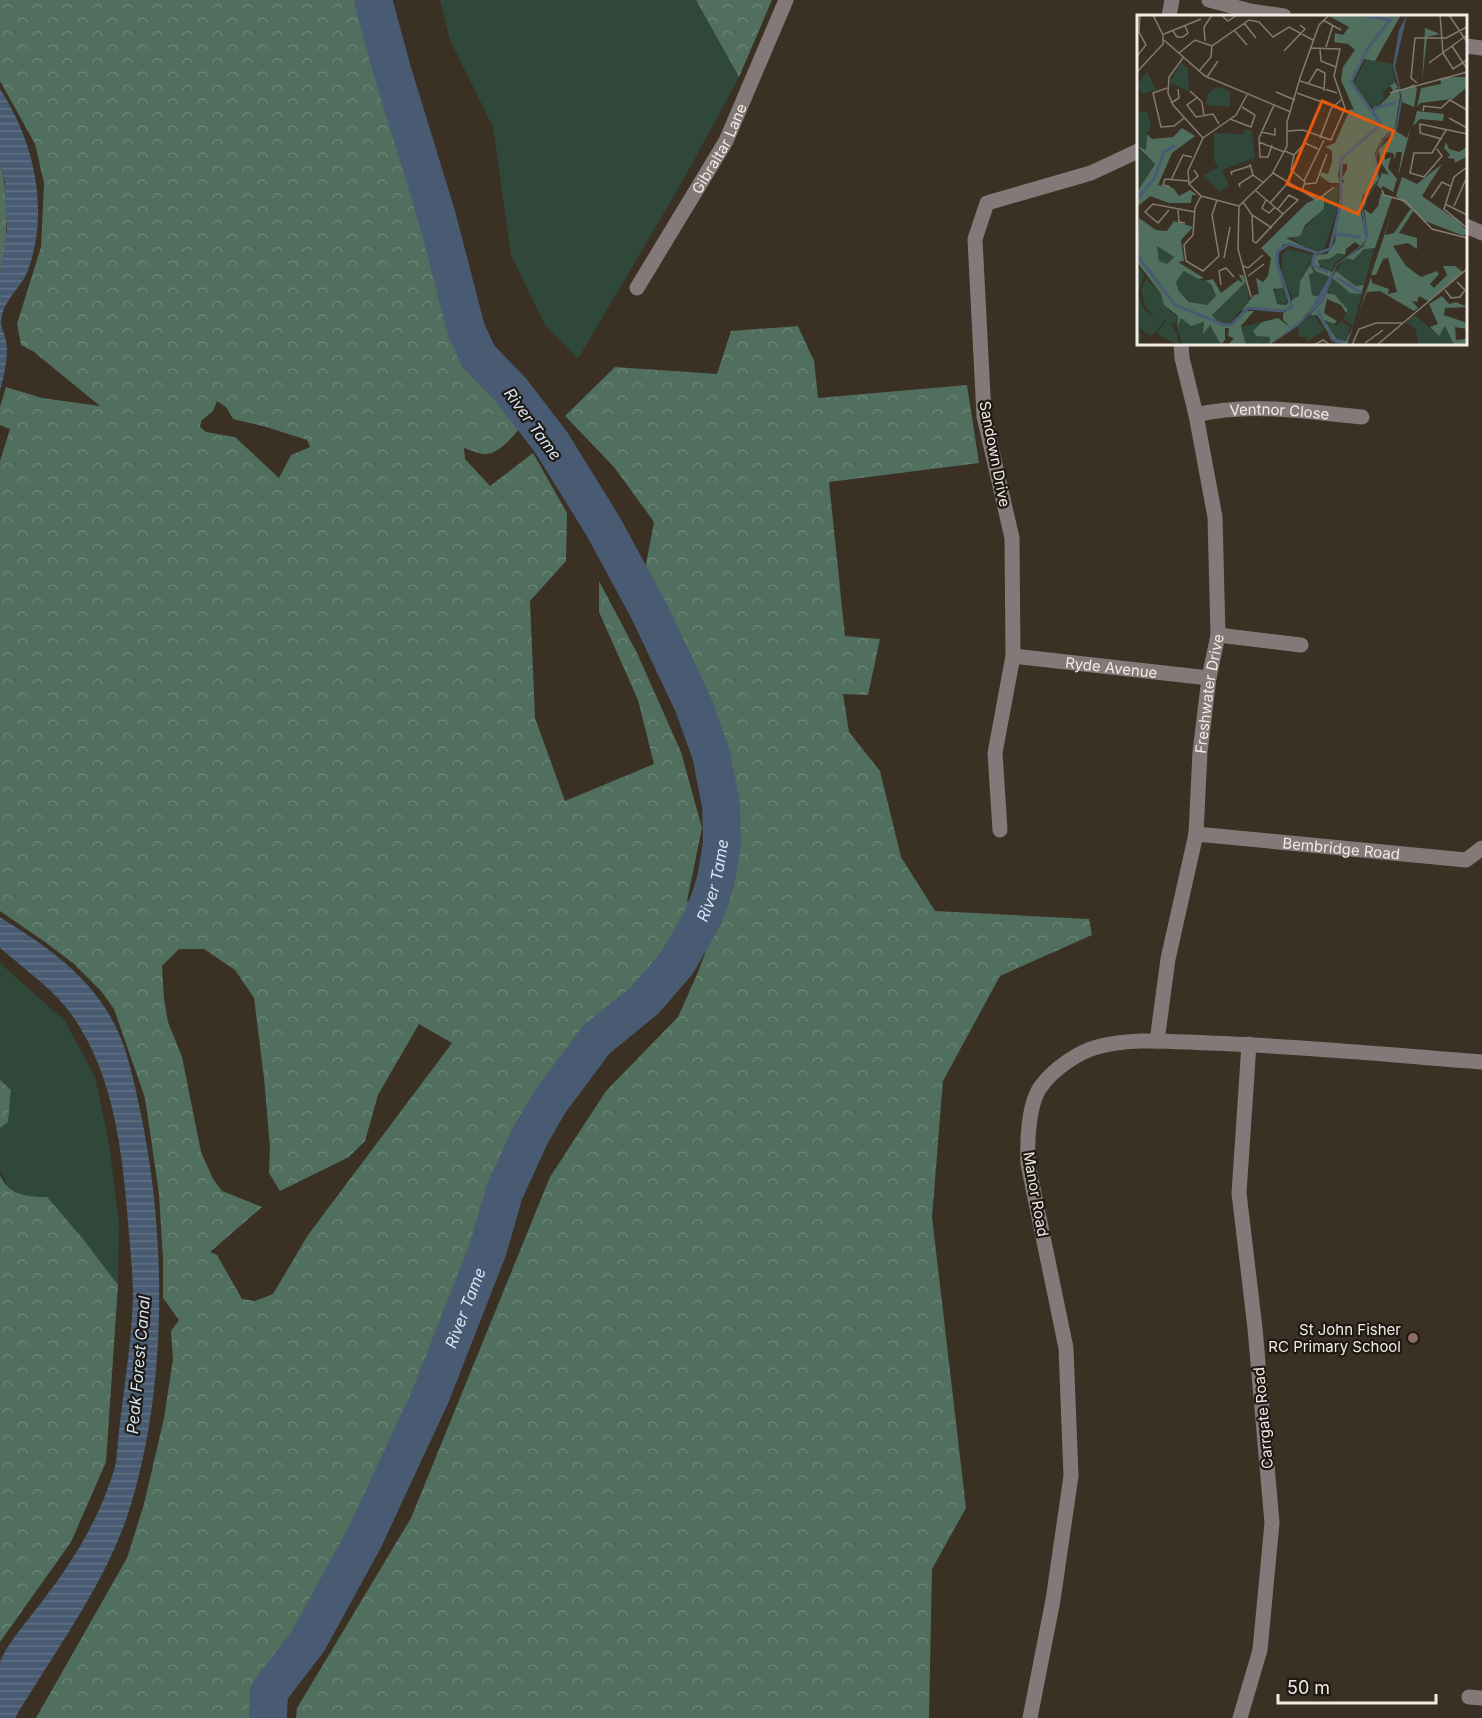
<svg xmlns="http://www.w3.org/2000/svg" width="1482" height="1718" viewBox="0 0 1482 1718" font-family="Inter,sans-serif">
	<defs>
		<pattern id="forest-crowns" width="20" height="18" patternUnits="userSpaceOnUse" patternTransform="scale(1.5)"><rect width="20" height="18" fill="#506f5e"/><path d="M2 6a3 3 0 1 1 6 0M12 15a3 3 0 1 1 6 0" fill="none" stroke="#6a8475"/></pattern>
		<pattern id="water-rules" width="6" height="5" patternUnits="userSpaceOnUse" patternTransform="scale(1.5)"><rect width="6" height="5" fill="#485b72"/><path d="M0 2.5h6" fill="none" stroke="#637386"/></pattern>
	</defs>
	<rect width="100%" height="100%" fill="#3a3023"/>
	<path fill="#2f483a" d="M440,0H696L739,77L685,177L578,359L545,325L511,255L493,127L450,40Z
		M0,963L65,1021L95,1077L109,1143L119,1224L118,1285L83,1239L26,1197L8,1187L0,1171V1128L8,1122L11,1090L0,1080Z"/>
	<path fill="url(#forest-crowns)" fill-rule="evenodd" d="M0,0H360L380,83L394,77L437,217L466,329L478,356L511,390L530,415C521,427 503,452 487,454C481,455 471,450 464,448L465,459L490,486L533,453L567,513L566,561L530,601L535,718L565,801L654,764L638,700L599,612V581L637,653L681,752L702,828L687,901L710,899L701,921L677,963L645,1000L596,1040L549,1103L530,1136L504,1193L488,1249L431,1395L364,1539L308,1641L269,1692L268,1718H36L127,1558L144,1504L164,1418L173,1359L171,1331L179,1320L163,1298V1259L159,1194L145,1098L114,1009L101,991L74,964L45,942L0,911V461L10,429L0,425V407L6,387L42,398L100,406L34,352L21,345L17,324L41,247L44,183L35,144L0,81ZM217,401L226,407L233,419L266,427L307,440L310,447L291,455L279,478L235,437L206,432L200,427L201,421L213,411ZM179,949H204L235,970L254,998L264,1078L270,1148L269,1173L280,1191L349,1157L365,1141L378,1095L419,1024L452,1043L308,1235L273,1294L255,1301L242,1299L217,1255L210,1252L262,1207L222,1191L213,1179L201,1152L182,1057L168,1022L164,999L162,966Z
		M696,0H772L739,77Z
		M0,164C10,199 8,237 0,273Z
		M798,326L814,361L818,398L967,385L979,463L829,482L845,636L880,639L868,695L843,694L849,732L880,771L901,857L935,911L1089,919L1092,935L1000,976L943,1081L932,1217L966,1508L932,1569L929,1718H296L297,1708L411,1518L550,1177L606,1091L678,1017L698,972L731,885L716,879L722,843L721,805L711,754L693,704L640,595L654,522L614,467L565,416L615,367L717,374L731,331Z
		M0,1080L11,1090L8,1122L0,1128Z
		M0,1175C8,1195 28,1197 47,1197L83,1239L118,1285L106,1462L71,1542L0,1642Z"/>
	<path fill="url(#water-rules)" d="M0,89C34,141 50,210 28,270C21,289 2,300 1,323C1,328 5,335 6,340C9,356 4,375 0,391V273L7,229L5,183L0,164Z
		M0,917C41,943 81,969 107,1011C126,1041 133,1076 140,1110C167,1235 168,1394 127,1517C103,1587 53,1654 15,1718H0C0,1704 0,1676 0,1663C4,1647 33,1614 44,1599C77,1555 101,1516 116,1463C120,1408 131,1354 133,1299C133,1273 130,1247 128,1222C122,1148 113,1066 65,1006C46,984 22,967 0,948Z"/>
	<g fill="none" stroke-linecap="round" stroke-linejoin="round">
		<path stroke="#485b72" stroke-width="38" id="s1" d="M268,1718L269,1692L308,1641L364,1539L431,1395L488,1249L504,1193L530,1136L549,1103L596,1040L645,1000L677,963L701,921L710,899L716,879L722,843L721,805L711,754L693,704L649,611L603,526L551,442L511,390L478,356L466,329L437,217L392,70L373,0"/>
		<g stroke="#837978" stroke-width="15">
			<path d="M1209,0L1250,11L1284,16"/>
			<path d="M1169,16L1172,0"/>
			<path d="M1466,46L1482,48"/>
			<path d="M1466,226L1482,233"/>
			<path id="s2" d="M637,288L726,141L786,0"/>
			<path id="s3" d="M1196,415C1251,402 1307,412 1362,417"/>
			<path d="M1218,635L1301,645"/>
			<path id="s4" d="M1013,656L1209,678"/>
			<path d="M1000,830L995,753L1013,656L1012,538L984,416L975,239L987,203L1091,173L1138,151"/>
			<path id="s5" d="M1196,834L1466,860L1482,848"/>
			<path id="s6" d="M1157,1041L1168,959L1196,834L1200,752L1209,678L1218,635L1215,517L1196,415L1182,358L1181,344"/>
			<path d="M1469,1697L1482,1698"/>
			<path d="M1030,1718L1053,1600L1071,1476L1066,1348L1028,1164C1027,1143 1028,1102 1042,1085C1054,1069 1078,1052 1097,1047C1134,1037 1173,1042 1210,1043C1301,1046 1392,1055 1482,1062"/>
			<path d="M1240,1718L1260,1650L1272,1523L1255,1328L1239,1193L1249,1044"/>
		</g>
	</g>
	<circle fill="#8d6e63" stroke="#1e1913" stroke-width="2" cx="1413" cy="1338" r="6"/>
	<g text-anchor="middle" dominant-baseline="central" stroke-width="4.5" stroke-linejoin="round" paint-order="stroke">
		<g font-size="15" fill="#f2ebe3" stroke="#1e1913">
			<text stroke="none"><textPath href="#s2" startOffset="162">Gibraltar Lane</textPath></text>
			<text stroke="none"><textPath href="#s3" startOffset="84">Ventnor Close</textPath></text>
			<text transform="translate(995 454) rotate(79)">Sandown Drive</text>
			<text stroke="none"><textPath href="#s4" startOffset="99">Ryde Avenue</textPath></text>
			<text stroke="none"><textPath href="#s6" startOffset="352">Freshwater Drive</textPath></text>
			<text stroke="none"><textPath href="#s5" startOffset="146">Bembridge Road</textPath></text>
			<text transform="translate(1036 1194) rotate(80)">Manor Road</text>
			<text transform="translate(1263 1418) rotate(-95)">Carrgate Road</text>
		</g>
		<g font-size="15" fill="#f2ebe3" stroke="#1e1913" text-anchor="end">
			<text x="1401" y="1329">St John Fisher<tspan x="1401" dy="17">RC Primary School</tspan></text>
		</g>
		<g font-size="16" font-style="italic" fill="#d6e5f7" stroke="#1e1913">
			<text transform="translate(533 424) rotate(54)">River Tame</text>
			<text stroke="none"><textPath href="#s1" startOffset="963">River Tame</textPath></text>
			<text stroke="none"><textPath href="#s1" startOffset="459">River Tame</textPath></text>
			<text transform="translate(138 1365) rotate(-85)">Peak Forest Canal</text>
		</g>
	</g>
	<g transform="translate(1137 15)">
		<rect width="330" height="330" fill="#3a3023"/>
		<path d="M229,44L255,49L258,67L246,77L247,84L237,94L216,69ZM44,48L51,53L52,76L32,68ZM10,57L19,75L5,79L0,70ZM80,72L93,76V92L69,90L70,79ZM10,96L14,112L9,120V136L0,131V98ZM108,114L115,116L118,143L85,155L92,170L83,177L66,161L81,152L77,145V118L106,119ZM201,170V192L188,232L183,236L170,233L151,221L162,218L187,194V180ZM247,200L243,215L235,216L231,209L237,201ZM20,231L37,242L30,249L22,246ZM233,232L237,234L216,311L206,304L211,295L190,275L195,263L211,276L224,279L221,272L199,256L208,243L215,245L219,238ZM151,234L177,240L163,266L162,281L156,285L145,260V239ZM201,238L208,241L199,247L195,257L181,249L183,244L189,245ZM0,250L7,260L1,280L8,296L29,304L14,322L1,312L5,322L1,330ZM47,256L74,269L79,281L70,290L56,289L41,275L39,267ZM179,256L193,262L182,282L175,280L172,261ZM9,263L24,279L33,297L41,301L37,310L9,294L4,275ZM110,267L112,285L95,306L89,309L75,303L78,294ZM136 281a8 8 0 1 1 16 0a8 8 0 1 1-16 0ZM176,298L187,315L170,327L169,322H162L161,311ZM278,300L301,320L308,311L317,330H281L279,315L269,307ZM44,303L73,310L84,330H46L40,314ZM30,305L40,318L41,330L19,318ZM187,305L200,311L204,306L213,312L209,326L197,323ZM125,307L117,319L133,322L132,330H109L105,312Z" fill="#2f483a"/>
		<path d="M264,0L238,46L227,44L215,66L236,97L252,81L256,75L253,71L258,67L261,73L257,74H262L263,82L258,112L245,124L238,138L242,164L229,180L226,179L223,192L229,225L223,231L218,227L209,234L208,240L201,238L192,244L181,245L183,252L195,257L193,262L178,256L174,249L177,240L190,239L198,227L204,168L208,167L205,163L210,154V149H206L204,159V149L207,142L203,146L201,161L203,168H193L183,161L184,157L191,159L195,147V136L188,132L198,128L213,94L217,95L204,65L206,52L218,35L211,29L197,27L198,18L206,20L212,12L192,1ZM288,13L303,19L290,22L285,67ZM318,62H330V72L316,84L283,88L280,92L284,73L304,69L303,63ZM277,69L280,74L277,92L265,87L264,75ZM280,96L307,99L306,106L283,104L276,111ZM274,112L261,162L265,137H259L258,144L256,138L248,137V145L254,142L251,153L260,164L256,177L246,171L244,174L240,170L245,158L252,160L243,146L242,135L259,116L270,123ZM45,113L58,121L35,138L21,170L36,173L42,181L53,175L60,180H55L54,188H32L13,181L0,192V177L18,149L0,131L9,135L10,119L15,124L36,122ZM309,127L312,134L322,137L330,132V142L317,148L318,144L310,143L313,140L307,133ZM305,149L285,181L321,206L330,216L327,221L288,206L259,181L265,162L280,169ZM244,178L255,183L238,233L227,234L216,245L209,243L227,231L231,220L226,188L230,183L227,194L234,199L241,191ZM187,180V194L168,210L163,221L149,223L170,233L147,229L139,239L146,273L136,274L140,289L149,290L153,285V291L147,295L113,292L104,296L117,280L122,279L119,263L126,267L131,261L134,243L124,233L170,188ZM274,193L277,195L262,218L280,223V234L271,228L256,231L269,251L284,262L300,256L302,259L293,269L297,273L310,260L306,251H318L326,257L291,286L282,281L280,287L275,286L281,293L277,296L243,276L230,277L222,297L234,262L235,268L252,274L251,279L260,277L251,243L246,244L239,260H234L255,197L248,220L257,218ZM2,203L19,215L30,216L37,206L56,212L44,225L47,246L41,247L67,263L61,264L47,256L39,267L41,275L52,287L70,290L79,281L74,269L68,266L76,264L84,278L101,265L106,268L102,260H106L109,267L75,300L82,309L94,311L109,296H117L104,311L109,330H91L97,323L91,321L92,313H88V325L84,330L73,310L66,319L67,307L54,311L44,303L40,313L41,301L27,290L24,279L0,247ZM20,231L37,242L30,249L22,246ZM173,250L177,257L172,260L175,280L182,282L181,286L161,309L132,330L133,322L119,321L116,316L125,307L141,303L154,313L146,305V298L155,293V285L162,281L163,266ZM199,256L219,271L227,270L224,279L213,278L200,267L195,263ZM191,270L190,278L198,280L211,295L209,298L204,290L190,284L187,298L200,306L197,309L187,305L200,325L209,326L216,311L210,330L197,327L180,300H173L187,285ZM305,281L312,289L319,287L330,292L308,293L307,300L330,308V314L318,312L319,325L329,324L330,330H317L308,311L302,321L293,312L301,309L292,289Z" fill="#506f5e" fill-rule="evenodd"/>
		<path d="M0,134L18,149L0,177Z" fill="#2f483a"/>
		<path d="M270,0L258,51L265,81L264,92L260,114L247,125L239,142L244,163L237,144L245,126L259,111L264,81L256,51L262,15ZM243,165L225,190L231,219L229,228L200,250L187,285L161,311L133,330L170,300L200,249L228,227L224,189Z" fill="#485b72"/>
		<path fill="none" stroke="#485b72" stroke-width="3" d="M236,97L238,93L258,88M0,185L18,162L27,137L38,131M198,219L224,222M178,238L175,250L191,257M0,240L38,290L87,310L95,309L111,293L144,296L155,293L140,248L141,236L152,229L181,238L193,234L204,188V144L244,109L214,67L231,33L253,5L225,0M200,263L225,278M181,295L189,313M191,314L195,324L206,327"/>
		<path fill="none" stroke="#847b70" stroke-width="1.5" d="M84,0L91,6L100,0M303,0L306,38L316,54L330,45M312,0L330,27M186,5L204,15M107,8L119,23M36,16L40,22H46L51,18L48,11M98,16L110,30M27,19L64,4M27,25L68,61L154,97M68,26L67,12L75,0M315,31L330,54M189,32L196,10M183,34L184,46L199,52M147,36L168,14L163,10M42,38L58,25L75,31M0,41L9,30L2,17L3,0M46,43L32,62L31,78L36,90L66,123M292,48L330,20M62,56L74,42L75,31L112,5L122,7L136,22L152,12L176,25M0,57L26,29V20L16,0M70,62L81,46M163,66L200,78M280,68L274,63L278,23H309L330,12M171,69L180,54L188,58L187,76M30,73L16,78L24,112L37,111L47,103M53,76L65,87L67,101M139,77L158,85M160,78L185,87M253,78L330,57M61,82L50,90L59,102L76,99L82,109M34,88L42,83L41,74M286,96L287,91L304,93L313,85L330,95M312,103L330,113M93,104L114,112L118,100L105,92M150,116L166,115L194,125L208,93L197,61L203,34L173,33M124,117L138,120V113M183,123L194,94L204,85M305,124L283,118V109L330,119M122,127L147,137M135,130L131,142H123L122,123L137,90M300,134L305,141L287,162L273,158L277,138H295L309,115M148,136L157,140L154,155L168,167L165,176M157,140L168,128L181,134M113,149L116,160L127,168M330,152L317,162L307,194L330,213M136,158L180,185L197,172M95,160L94,157L113,151M34,165L46,140L55,142M167,166L187,125M52,169L61,161L57,155M168,169L179,168L190,139M33,172L26,170L28,164L51,166M103,172L102,169L116,160M245,175L247,180L268,186L295,214L330,223M64,181L58,193L56,220L47,230L49,246L66,256L82,241L75,200L80,185M294,183L305,167L313,171M129,185L125,193L132,198L138,192M106,187L115,200L135,213M133,188L149,170M308,189L330,200M102,191L135,159L150,131V107L163,63L182,10L192,0M102,191L64,181L52,169L51,156L66,123L99,100L111,78M102,191L101,234L114,282M317,191L330,162M141,194L152,180L161,185L146,199M32,195L21,208L8,197L16,189L58,197M41,195L42,207L48,208M115,200L116,226L119,228L146,199L119,176M87,243L93,212M106,251L111,253L126,240M111,261L127,249M84,270L82,256L89,253L97,262M308,275L314,283L323,282L328,275L320,267M228,328L246,315M177,330L186,325L193,330M215,330L222,314L239,308H265M240,330L330,254"/>
		<path fill="#e8590c" fill-opacity="0.15" stroke="#e8590c" stroke-width="3" d="M185,86L257,116L221,199L150,169Z"/>
		<rect width="330" height="330" fill="none" stroke="#f2ebe3" stroke-width="3"/>
	</g>
	<path d="M1278 1694v9h158v-9" fill="none" stroke="#f2ebe3" stroke-width="3"/>
	<text x="1287" y="1694" font-size="18" fill="#f2ebe3" stroke="#1e1913" stroke-width="4.5" paint-order="stroke">50 m</text>
</svg>
